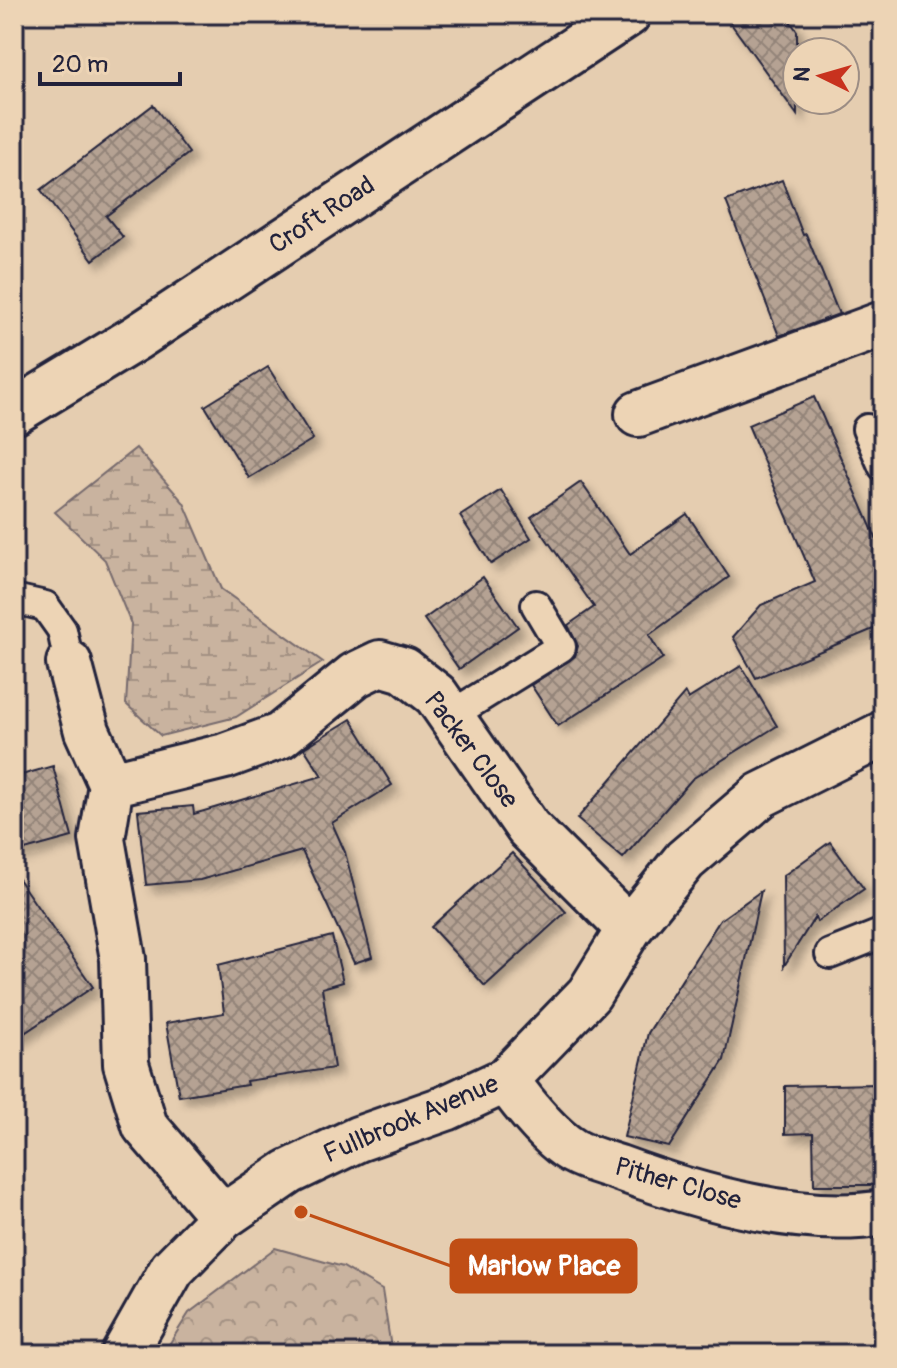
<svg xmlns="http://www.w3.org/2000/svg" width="897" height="1368" viewBox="0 0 897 1368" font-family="Pangolin,sans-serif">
	<defs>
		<pattern id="wetland-marsh" width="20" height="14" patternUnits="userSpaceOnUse" patternTransform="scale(2)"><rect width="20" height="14" fill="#c9b39f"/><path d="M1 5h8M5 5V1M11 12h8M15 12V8" fill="none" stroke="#a39183"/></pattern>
		<pattern id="park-crowns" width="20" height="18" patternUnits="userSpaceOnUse" patternTransform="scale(2)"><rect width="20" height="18" fill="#c9b39f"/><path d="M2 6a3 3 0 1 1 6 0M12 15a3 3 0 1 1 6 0" fill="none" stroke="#a39183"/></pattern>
		<pattern id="building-cross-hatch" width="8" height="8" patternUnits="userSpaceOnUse" patternTransform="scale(2)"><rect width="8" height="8" fill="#b5a293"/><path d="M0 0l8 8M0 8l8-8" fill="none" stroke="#938479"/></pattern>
		<filter id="shadow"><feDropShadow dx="7" dy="7" stdDeviation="4" flood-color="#0004"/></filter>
	</defs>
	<rect width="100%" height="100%" fill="#e5cdb0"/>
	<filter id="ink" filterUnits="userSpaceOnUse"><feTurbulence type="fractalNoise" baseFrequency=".0125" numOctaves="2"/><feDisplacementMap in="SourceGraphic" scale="16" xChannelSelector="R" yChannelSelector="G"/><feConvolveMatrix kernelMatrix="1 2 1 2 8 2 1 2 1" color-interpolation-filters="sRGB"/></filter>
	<g filter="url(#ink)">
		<path fill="url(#wetland-marsh)" stroke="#766a6d" stroke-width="2" d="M136,448L184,503L221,589L323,662L236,717L161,736L126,704L131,624L105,560L55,512Z"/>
		<path fill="url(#park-crowns)" stroke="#766a6d" stroke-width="2" d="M275,1248L343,1267L382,1290L392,1354H163L189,1313Z"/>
		<path fill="url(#building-cross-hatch)" stroke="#22223b" stroke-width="2" filter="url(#shadow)" d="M724,14H785L797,31V115Z
			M153,105L189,153L106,216L123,237L93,260L41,190Z
			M782,180L803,235L806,234L839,314L779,336L726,201Z
			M268,367L313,439L249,478L205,406Z
			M814,397L883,554V625L756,678L733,637L761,605L815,582L748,425Z
			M581,482L630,554L687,514L729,577L649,635L663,658L558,726L531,685L575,656L578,646L568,625L594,607L531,517Z
			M501,490L531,538L491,564L460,516Z
			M483,577L518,627L459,669L424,619Z
			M741,666L777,726L692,779L623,858L577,819L685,693L688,699Z
			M351,719L392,785L332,823L345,852L372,957L354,963L302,851L200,880L146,885L138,811L193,806L194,814L322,776L304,748Z
			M53,766L72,837L14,853V777Z
			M830,842L864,889L817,922L815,917L784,966L783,876Z
			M512,853L566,912L485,986L431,927Z
			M14,873L93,987L14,1040Z
			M761,891L724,1060L669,1147L624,1137L648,1033L720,920Z
			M332,936L343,982L322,988L334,1068L246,1081L247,1085L179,1096L166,1023L224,1013L218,965Z
			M875,1084L878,1185H814L813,1133L785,1134V1086Z"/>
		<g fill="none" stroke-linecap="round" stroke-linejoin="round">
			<defs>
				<path id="service" d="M867,429L883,466
					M14,599L45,606L62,630L69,663
					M450,716L561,647L536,605
					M830,954L883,933"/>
				<path id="minor" d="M14,412L136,338L628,14
					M638,414L883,324
					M69,663L87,731L111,784
					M506,1080C522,1102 549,1137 573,1151C587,1159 605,1163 619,1168C695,1196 803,1227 883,1213
					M223,1217L145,1126L126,1064L123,959L102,839L111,784L225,756L280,736L355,675L380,663L404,670L436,695L528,828L629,929
					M124,1354L172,1269L223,1217L289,1172L358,1139L446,1108L506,1080L589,994L629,929L685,860L761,795L883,734"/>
			</defs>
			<use href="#service" stroke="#22223b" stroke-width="34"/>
			<use href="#minor" stroke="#22223b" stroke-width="50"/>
			<use href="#service" stroke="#edd4b5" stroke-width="28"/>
			<use href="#minor" stroke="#edd4b5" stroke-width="44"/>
		</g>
	</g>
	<g text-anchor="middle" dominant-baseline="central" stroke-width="7" stroke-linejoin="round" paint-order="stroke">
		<g font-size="26" fill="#22223b" stroke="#edd4b5">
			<text transform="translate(322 215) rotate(-33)">Croft Road</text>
			<text transform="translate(471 750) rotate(53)">Packer Close</text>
			<text transform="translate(411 1119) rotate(-23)">Fullbrook Avenue</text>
			<text transform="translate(678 1184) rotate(16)">Pither Close</text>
		</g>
	</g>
	<path fill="none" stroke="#c04e15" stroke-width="3" d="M301 1212L451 1266"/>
	<circle fill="#c04e15" stroke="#edd4b5" stroke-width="3" cx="301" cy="1212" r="8"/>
	<rect fill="#c04e15" stroke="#c04e15" stroke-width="3" x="451" y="1240" width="185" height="52" rx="8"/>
	<g font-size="28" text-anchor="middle" font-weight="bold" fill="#fff">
		<text x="544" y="1275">Marlow Place</text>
	</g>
	<rect width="897" height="1368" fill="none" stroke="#edd4b5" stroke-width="48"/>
	<rect x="24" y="24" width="849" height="1320" fill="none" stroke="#22223b" stroke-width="3" filter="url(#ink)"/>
	<g transform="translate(821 76) rotate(275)"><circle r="38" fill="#edd4b5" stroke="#9c8d84" stroke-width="2"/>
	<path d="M0-6L14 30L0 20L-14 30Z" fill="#c8321e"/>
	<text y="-12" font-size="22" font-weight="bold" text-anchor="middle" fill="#22223b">N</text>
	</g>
	<path d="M40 72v12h140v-12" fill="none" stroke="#22223b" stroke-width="4"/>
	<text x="52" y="72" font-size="24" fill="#22223b" stroke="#edd4b5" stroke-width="6" paint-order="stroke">20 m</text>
</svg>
